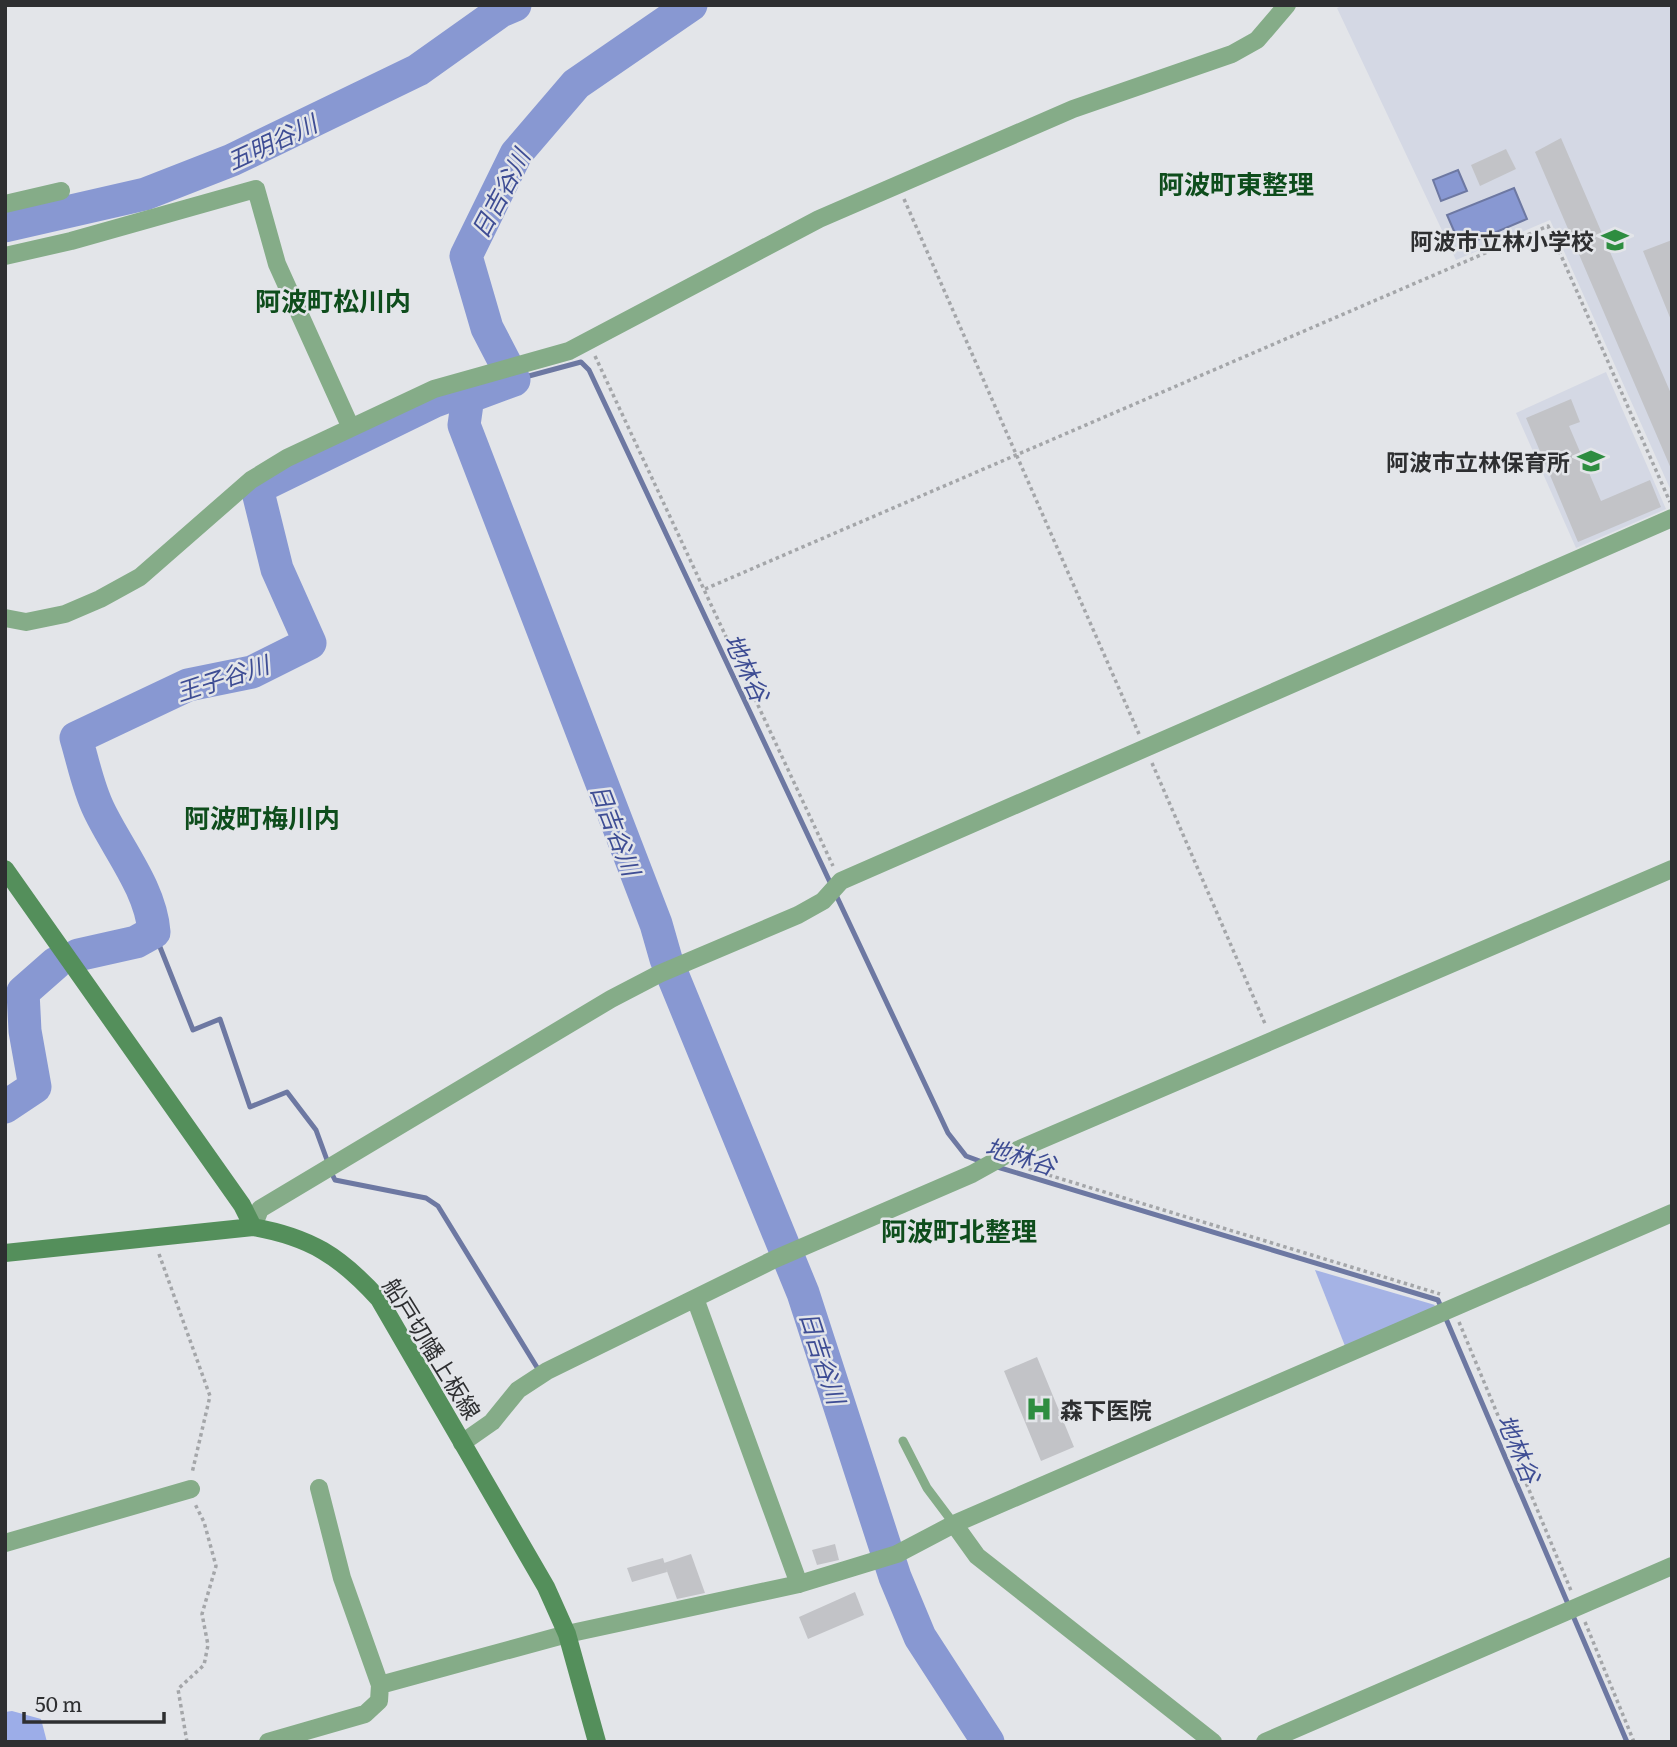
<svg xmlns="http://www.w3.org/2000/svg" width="1677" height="1747" viewBox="0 0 1677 1747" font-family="Literata,'Noto Sans JP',serif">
	<rect width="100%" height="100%" fill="#e3e5e9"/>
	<path fill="#d4d8e4" d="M1343,5H1669L1672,11V493L1550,220L1456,260L1337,8Z
		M1606,372L1666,509L1576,548L1516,413Z"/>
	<path fill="#a5b3e5" d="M1315,1270L1435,1305L1431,1310L1345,1346Z"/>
	<path fill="#9cade8" d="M12,1711L41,1719L47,1742H5V1712Z"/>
	<path fill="#8898d2" stroke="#6d78a2" stroke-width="2" d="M1458,170L1467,191L1441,201L1433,180Z
		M1514,188L1527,219L1461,247L1447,215Z"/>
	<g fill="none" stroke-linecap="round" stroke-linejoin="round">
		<path stroke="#6d78a2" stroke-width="5" d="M514,380L581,362L589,370L948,1133L966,1156L985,1163
			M154,932L193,1030L220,1019L250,1107L287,1092L316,1130L327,1160
			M994,1166L1438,1300L1627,1742
			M332,1174L335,1180L426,1198L438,1206L538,1369"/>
		<path stroke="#8898d2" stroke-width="33" d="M691,5L576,84L516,154L466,256L487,328L514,380L468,397L464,425L656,924L666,959L803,1293L895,1577L920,1637L988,1742
			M5,226L145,194L232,160L418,70L501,11L515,5
			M78,955L136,942L154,932C151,889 117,848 99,810C88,788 83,761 76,738L188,685L252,672L310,643L277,569L257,488L435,401L454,394L468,397
			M5,1107L35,1087L25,1031L23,992L56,963"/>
	</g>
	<path fill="#c2c3c7" d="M1561,138L1672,396V471L1535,152Z
		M1506,149L1516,169L1480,186L1471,165Z
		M1672,240V320H1671L1643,251Z
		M1571,399L1580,422L1569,426L1601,501L1650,480L1661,507L1578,542L1526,418Z
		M1037,1357L1074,1447L1041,1461L1004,1371Z
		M835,1544L839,1560L817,1565L812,1550Z
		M691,1554L705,1593L677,1599L664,1563Z
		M663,1558L667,1572L632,1582L627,1568Z
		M855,1592L864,1615L808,1639L799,1617Z"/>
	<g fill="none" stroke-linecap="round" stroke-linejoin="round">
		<path stroke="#a4a6a9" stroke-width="3.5" stroke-dasharray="3.5 3.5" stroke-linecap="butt" d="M904,199L1139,734
			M595,356L833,866
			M705,589L1548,226L1670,502
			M1152,763L1266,1026
			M1022,1167L1440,1294
			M159,1254L210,1396L192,1473
			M1459,1322L1572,1593
			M1585,1622L1634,1742
			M187,1742L178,1689L204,1665L208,1645L202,1614L216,1566L204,1522L195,1504"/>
		<path stroke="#85ac88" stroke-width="9" d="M903,1441L927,1488L954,1524"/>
		<path stroke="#85ac88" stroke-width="18" d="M5,204L61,191
			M5,256L71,241L256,189L277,264L351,428
			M5,618L26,622L65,614L100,599L140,577L251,480L287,458L434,389L569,351L819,219L1073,109L1232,54L1257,40L1287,5
			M253,1227L260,1209L611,999L659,974L798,915L823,901L841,881L1672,518
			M696,1301L799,1584
			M462,1443L492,1422L518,1390L547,1371L775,1259L972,1174L1008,1154L1672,869
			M319,1488L342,1578L380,1685
			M954,1524L977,1556L1213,1742
			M5,1543L191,1489
			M268,1742L365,1714L379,1701L380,1685L567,1634L799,1584L897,1554L954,1524L1672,1213
			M1265,1742L1672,1566"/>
		<path stroke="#548f5b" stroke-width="18" d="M5,869L242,1205L253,1227
			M5,1253L253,1227C310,1237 340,1256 379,1299L546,1587L567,1634L597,1742"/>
	</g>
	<defs>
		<symbol id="school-bare" viewBox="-9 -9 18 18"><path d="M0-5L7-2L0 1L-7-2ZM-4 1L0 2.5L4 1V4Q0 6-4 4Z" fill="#2e8d40" stroke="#e3e5e9" stroke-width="2.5" paint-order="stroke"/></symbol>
		<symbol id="hospital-bare" viewBox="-9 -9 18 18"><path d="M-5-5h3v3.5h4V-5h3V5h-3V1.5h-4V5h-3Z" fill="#2e8d40" stroke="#e3e5e9" stroke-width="2.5" paint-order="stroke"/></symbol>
	</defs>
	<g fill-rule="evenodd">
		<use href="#school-bare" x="1596" y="221" width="38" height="38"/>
		<use href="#school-bare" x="1572" y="442" width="38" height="38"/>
		<use href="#hospital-bare" x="1020" y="1390" width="38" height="38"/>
	</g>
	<g text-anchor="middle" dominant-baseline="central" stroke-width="5" stroke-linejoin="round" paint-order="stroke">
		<g font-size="23" font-weight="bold" fill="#2e2f31" stroke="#e3e5e9" text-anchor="end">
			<text x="1594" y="240">阿波市立林小学校</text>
			<text x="1570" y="461">阿波市立林保育所</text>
			<text x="1060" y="1409" text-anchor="start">森下医院</text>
		</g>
		<g font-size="23" fill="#2e2f31" stroke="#e3e5e9">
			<text transform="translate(433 1348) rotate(58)">船戸切幡上板線</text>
		</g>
		<g font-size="24" font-style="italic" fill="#3e4d94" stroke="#e3e5e9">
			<text transform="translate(271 141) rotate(-25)">五明谷川</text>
			<text transform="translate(499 193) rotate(-62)">日吉谷川</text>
			<text transform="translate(748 667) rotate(65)">地林谷</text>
			<text transform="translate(222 677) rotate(-18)">王子谷川</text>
			<text transform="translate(617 829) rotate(69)">日吉谷川</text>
			<text transform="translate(1021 1155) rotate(17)">地林谷</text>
			<text transform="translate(824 1357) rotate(72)">日吉谷川</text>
			<text transform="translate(1520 1448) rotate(67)">地林谷</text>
		</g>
		<g font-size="26" font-weight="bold" fill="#0e4d1c" stroke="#e3e5e9">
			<text x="1236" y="182">阿波町東整理</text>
			<text x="333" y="299">阿波町松川内</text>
			<text x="262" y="816">阿波町梅川内</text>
			<text x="959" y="1229">阿波町北整理</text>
		</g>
	</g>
	<rect width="1677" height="1747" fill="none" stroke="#2e2f31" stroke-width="14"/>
	<path d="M24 1712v10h140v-10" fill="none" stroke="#2e2f31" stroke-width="3.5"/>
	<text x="35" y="1712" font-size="21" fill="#2e2f31" stroke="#e3e5e9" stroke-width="5" paint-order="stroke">50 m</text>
</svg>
